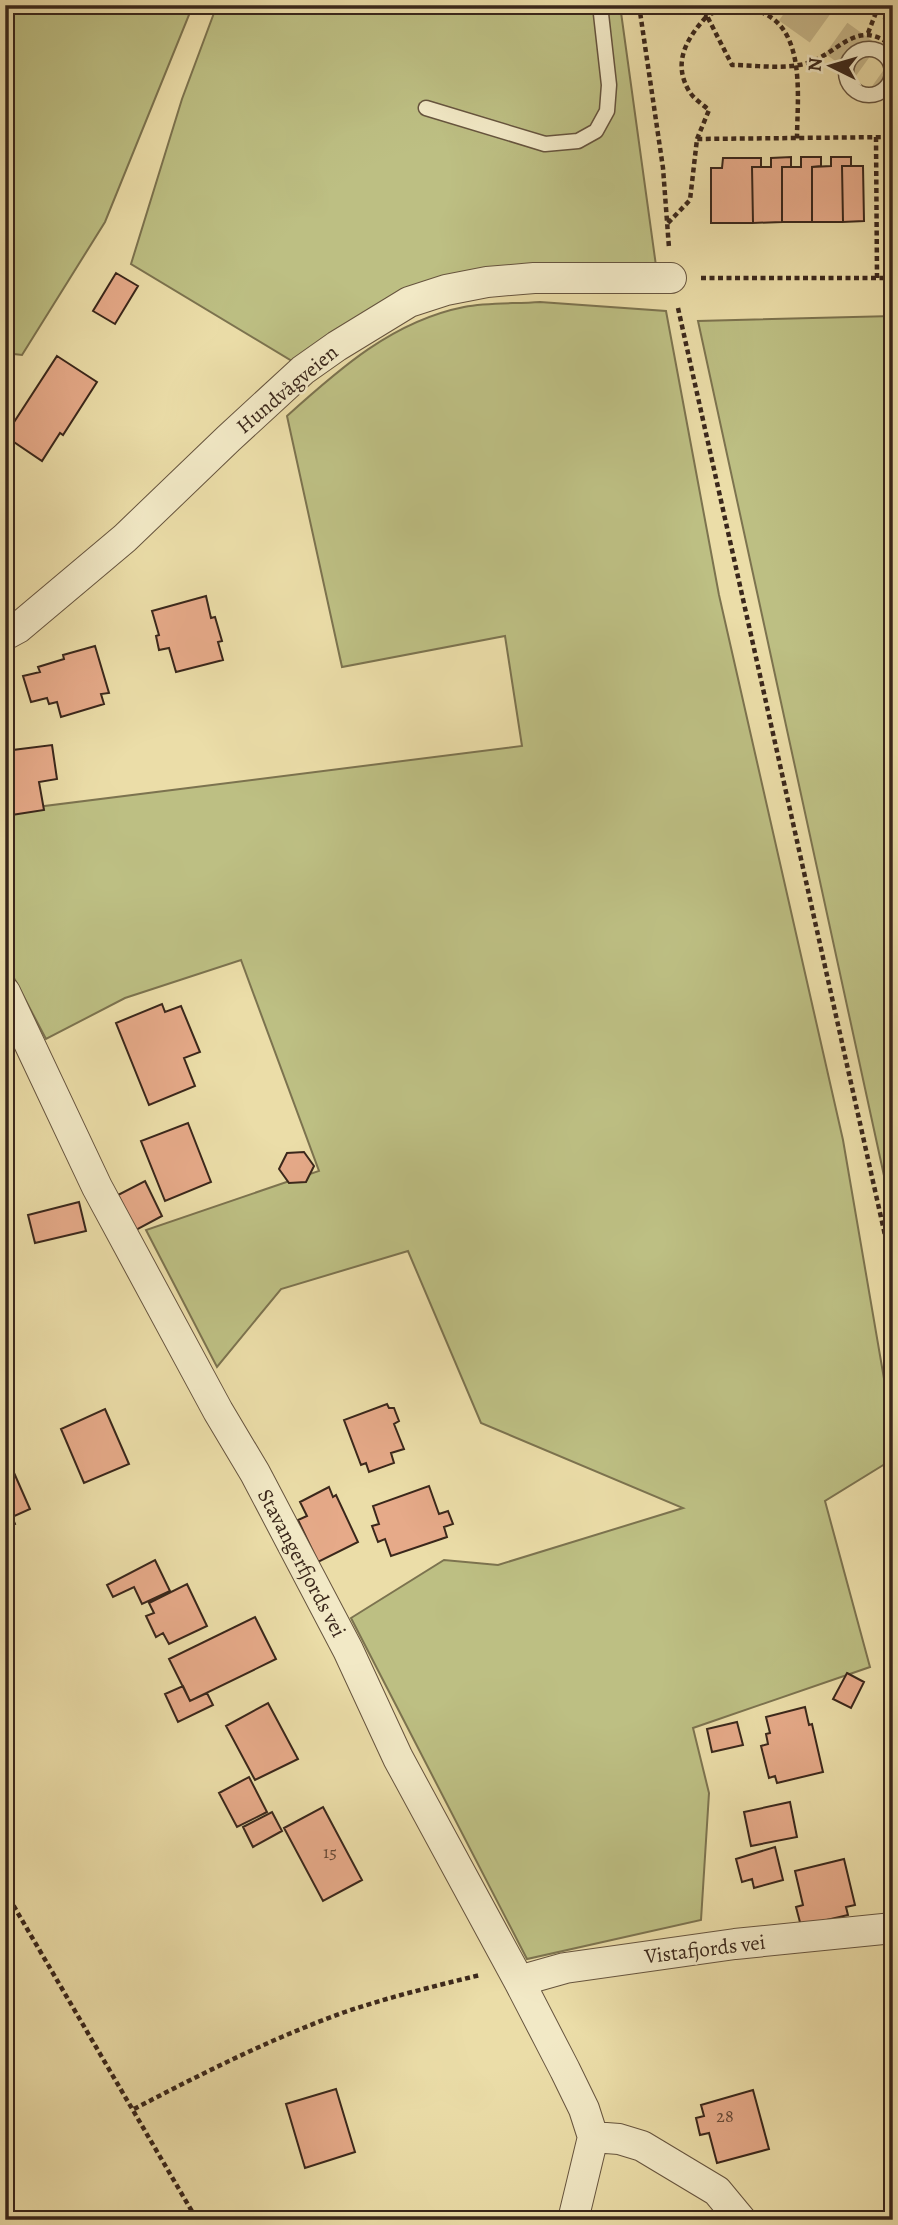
<svg xmlns="http://www.w3.org/2000/svg" width="898" height="2225" viewBox="0 0 898 2225" font-family="Alegreya,serif">
	<rect width="100%" height="100%" fill="#ebdda8"/>
	<filter id="stains"><feTurbulence type="fractalNoise" baseFrequency=".00286" numOctaves="4"/><feColorMatrix values="0 0 0 0 .2 0 0 0 0 .09 0 0 0 0 .02 0 0 0 .5 -.17"/></filter>
	<radialGradient id="worn" r=".72"><stop offset=".6" stop-color="#630" stop-opacity="0"/><stop offset="1" stop-color="#630" stop-opacity=".3"/></radialGradient>
	<path fill="#bdbf83" stroke="#7c734f" stroke-width="2" d="M5,5H193L105,222L22,355L5,353Z
		M217,5H620L657,273L462,278L302,367L131,264L182,99Z
		M540,302L666,311L719,595L843,1140L893,1431V1459L825,1501L870,1667L693,1728L709,1793L701,1920L527,1959L351,1618L444,1560L498,1565L683,1508L481,1423L408,1251L281,1289L217,1367L146,1230L319,1171L241,960L125,998L46,1039L5,961V811L522,746L505,636L342,667L287,416C339,369 393,321 464,307C488,302 515,304 540,302Z
		M893,316V1217L698,321Z"/>
	<path fill="#e6aa89" stroke="#3a271b" stroke-width="2" d="M888,5H893V21L884,18Z
		M791,157V167H782V222L753,223L752,167H771V158Z
		M801,157H821V166L812,167V222H782V167H801Z
		M831,157H851V166H842L843,222H812V167L831,166Z
		M723,158H761V167H752L753,223H711V168H722Z
		M842,166H863L864,221L843,222Z
		M116,273L138,286L115,324L93,311Z
		M57,356L97,382L63,435L60,433L42,461L5,436Z
		M206,596L211,618L215,617L222,641L218,642L223,660L176,672L169,648L159,650L156,636L159,635L152,611Z
		M95,646L109,693L101,694L104,704L61,717L57,702L49,704L47,698L31,702L23,676L40,672L38,667L64,659L63,655Z
		M52,745L57,779L39,782L44,810L5,816V751Z
		M162,1004L165,1012L181,1006L200,1052L184,1058L195,1086L149,1105L116,1023Z
		M188,1123L211,1182L165,1201L141,1141Z
		M304,1152L314,1166L306,1182L289,1183L279,1169L287,1153Z
		M145,1181L162,1216L136,1230L118,1195Z
		M79,1202L86,1231L35,1243L28,1215Z
		M387,1404L389,1408H394L399,1421L394,1424L404,1449L391,1453L394,1463L369,1472L366,1463L361,1465L344,1420Z
		M105,1409L129,1464L84,1483L61,1429Z
		M11,1466L30,1509L12,1517L15,1524L5,1528V1468Z
		M429,1486L439,1514L448,1511L453,1524L444,1527L447,1537L391,1556L385,1539L378,1542L372,1526L379,1524L373,1506Z
		M329,1487L333,1497L336,1495L358,1542L318,1562L298,1520L307,1516L300,1502Z
		M155,1560L170,1591L142,1604L134,1587L113,1597L107,1585Z
		M187,1584L207,1626L169,1644L163,1633L156,1637L146,1616L154,1613L149,1603Z
		M255,1617L276,1659L190,1701L169,1659Z
		M847,1673L864,1682L851,1708L833,1699Z
		M183,1686L190,1701L207,1693L213,1705L178,1722L165,1694Z
		M268,1703L298,1759L255,1780L226,1726Z
		M805,1707L809,1725L812,1724L823,1772L777,1783L775,1776L769,1778L761,1746L768,1744L766,1734L770,1733L766,1717Z
		M737,1722L743,1745L712,1752L707,1729Z
		M249,1777L267,1812L237,1827L219,1793Z
		M790,1802L797,1837L751,1846L744,1812Z
		M323,1807L362,1880L323,1901L284,1828Z
		M272,1812L282,1831L253,1847L243,1827Z
		M775,1847L783,1880L754,1888L752,1879L742,1882L736,1859Z
		M844,1859L855,1905L846,1907L848,1915L801,1926L796,1907L803,1905L795,1871Z
		M336,2089L355,2152L305,2168L286,2104Z
		M753,2090L769,2149L717,2163L709,2133L700,2135L696,2118L704,2116L701,2105Z"/>
	<g fill="none" stroke-linecap="round" stroke-linejoin="round">
		<path stroke="#c8b98c" stroke-width="38" stroke-dasharray="38 19" stroke-linecap="butt" d="M790,5L893,79"/>
		<defs>
			<path id="service" d="M846 72a23 23 0 1 1 46 0a23 23 0 1 1-46 0Z
				M426,108L545,144L578,141L596,131L607,111L609,85L600,5"/>
			<path id="minor" d="M5,635L18,628L125,538L228,439L303,370L337,346L409,302L446,290L487,282L534,278H671
				M5,992L97,1187L218,1411L255,1473L348,1650L398,1758L519,1981L565,2070L584,2109L593,2137
				M519,1981L565,1968L735,1944L893,1928
				M573,2220L593,2137L619,2139L642,2146L717,2191L741,2220"/>
		</defs>
		<use href="#service" stroke="#66543e" stroke-width="17"/>
		<use href="#minor" stroke="#66543e" stroke-width="32"/>
		<path stroke="#3a271b" stroke-width="4.5" stroke-dasharray="5 3.5" stroke-linecap="butt" d="M564,5L579,11
			M639,5L663,168L669,248
			M700,5L707,16C723,7 736,6 754,10C808,23 797,98 797,139
			M868,33L879,5
			M876,137L877,278
			M697,139L709,110C702,104 693,98 689,91C672,62 687,38 707,16L732,65C754,65 778,69 799,65C838,59 854,14 893,47
			M668,223L690,200L697,139L893,137
			M701,278H893
			M678,308L893,1271
			M5,1891L197,2220
			M134,2109C203,2073 272,2038 345,2012C389,1997 435,1986 480,1975"/>
		<use href="#service" stroke="#f2e9c6" stroke-width="14"/>
		<use href="#minor" stroke="#f2e9c6" stroke-width="30"/>
	</g>
	<g text-anchor="middle" dominant-baseline="central" stroke-width="5" stroke-linejoin="round" paint-order="stroke">
		<g font-size="18" fill="#654836">
			<text x="330" y="1852">15</text>
			<text x="725" y="2116">28</text>
		</g>
		<g font-size="21" fill="#3a271b" stroke="#f2e9c6">
			<text transform="translate(287 389) rotate(-40)">Hundvågveien</text>
			<text transform="translate(302 1563) rotate(62)">Stavangerfjords vei</text>
			<text transform="translate(705 1949) rotate(-7)">Vistafjords vei</text>
		</g>
	</g>
	<rect width="898" height="2225" fill="none" stroke="#ebdda8" stroke-width="28"/>
	<rect x="7" y="7" width="884" height="2211" fill="none" stroke="#3a271b" stroke-width="3.5"/>
	<rect x="14" y="14" width="870" height="2197" fill="none" stroke="#3a271b" stroke-width="2"/>
	<g transform="translate(831 66) rotate(275)" stroke="#f2e9c6" stroke-width="5" paint-order="stroke">
	<path d="M0-5L12 26L0 18L-12 26Z" fill="#3a271b"/>
	<text y="-10" font-size="19" font-weight="bold" text-anchor="middle" fill="#3a271b">N</text>
	</g>
	<rect width="100%" height="100%" filter="url(#stains)"/>
	<rect width="100%" height="100%" fill="url(#worn)"/>
</svg>
